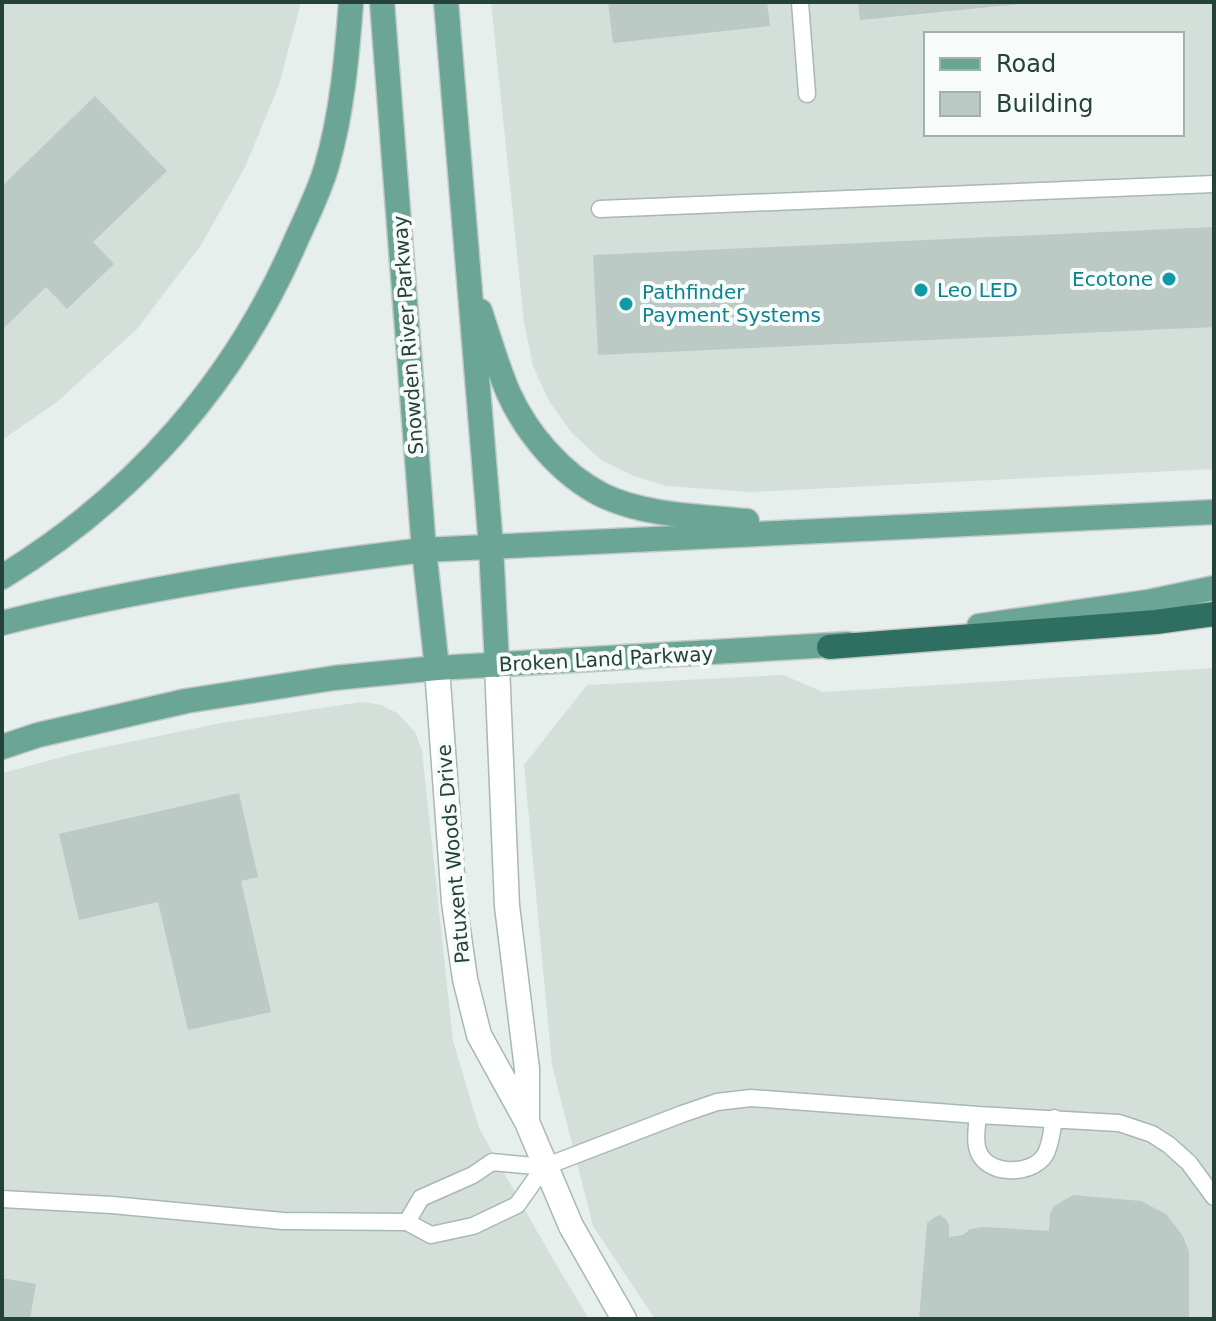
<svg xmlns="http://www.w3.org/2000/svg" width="1216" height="1321" viewBox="0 0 1216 1321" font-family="'DejaVu Sans',sans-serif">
	<rect width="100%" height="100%" fill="#e6efeb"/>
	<path fill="#d4dfda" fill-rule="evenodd" d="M2,2H301L279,85L245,167L201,245L137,329L57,402L2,440Z
		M491,2H1214V469L751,492L666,486L634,476L601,460L571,432L549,401L533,366L524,322ZM926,34H1182V134H926Z
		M1214,668V1319H655L593,1226L552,1065L524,765L587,685L783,675L823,692Z
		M362,702L381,705L397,713L415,732L422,751L453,1041L479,1128L547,1249L589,1319H2V773L81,752L221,723Z"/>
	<path fill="#bbcac4" d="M608,2H767L770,26L613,43Z
		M858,2H1020V4L860,20Z
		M95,96L167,171L93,242L114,264L67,309L46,287L2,330V186Z
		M1214,227V327L598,355L593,255Z
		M239,793L258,877L241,881L271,1012L188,1030L158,902L79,920L59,834Z
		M1073,1195L1141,1201L1166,1214L1183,1236L1189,1252V1319H919L927,1223L935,1217L940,1215L946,1219L949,1225V1237L963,1235L970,1229L983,1227L1049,1231L1050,1214L1054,1206Z
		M2,1278L36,1284L30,1319H2Z"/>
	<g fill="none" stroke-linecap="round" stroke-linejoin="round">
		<defs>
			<path id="service" d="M800,2L807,94
				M600,209L1214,184
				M978,1115L1119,1123L1152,1134L1169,1145L1189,1163L1214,1197
				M2,1199L112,1205L283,1221L407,1222L431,1235L473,1226L517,1205L544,1167
				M407,1222L421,1198L473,1175L492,1162L544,1167L682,1114L717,1102L751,1098L978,1115C977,1125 975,1138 977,1147C983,1176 1031,1177 1045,1155C1051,1145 1052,1130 1054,1118"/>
			<path id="minor" d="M497,665L507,906L527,1069V1120
				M437,668L454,902L465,979L479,1035L527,1122L571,1226L624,1319"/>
			<path id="primary" d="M382,2L424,550L437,668
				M446,2L491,546L497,665
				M480,311C489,338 497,366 508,392C527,434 561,474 602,495C645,516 700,516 747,521
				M2,577C134,497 236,381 297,238C308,214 320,190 327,165C342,113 347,56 351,2
				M2,623C140,588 283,567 424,550L1214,512
				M979,626L1148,602L1214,588
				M2,747L38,735L186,701L334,678L437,668L848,644"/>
			<path id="motorway" d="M829,647L1156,622L1214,614"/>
		</defs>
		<use href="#service" stroke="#a8b8b2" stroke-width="19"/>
		<use href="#minor" stroke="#a8b8b2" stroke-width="27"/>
		<use href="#primary" stroke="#c2cac8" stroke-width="27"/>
		<use href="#motorway" stroke="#c2cac8" stroke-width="27"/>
		<use href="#service" stroke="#fff" stroke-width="16"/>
		<use href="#minor" stroke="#fff" stroke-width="24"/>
		<use href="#primary" stroke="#6aa596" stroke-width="24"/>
		<use href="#motorway" stroke="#2f6f62" stroke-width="24"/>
	</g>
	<g fill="#0f9aa8" stroke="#f7fbf9" stroke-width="3">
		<circle cx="1169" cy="279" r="8"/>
		<circle cx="921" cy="290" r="8"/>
		<circle cx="626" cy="304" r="8"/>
	</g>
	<g text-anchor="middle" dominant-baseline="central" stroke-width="8" stroke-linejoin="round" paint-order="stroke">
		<g font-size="20" fill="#0d838f" stroke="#f7fbf9" text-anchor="start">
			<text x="1153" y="279" text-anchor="end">Ecotone</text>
			<text x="937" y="290">Leo LED</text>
			<text x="642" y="292">Pathfinder<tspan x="642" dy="23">Payment Systems</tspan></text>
		</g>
		<g font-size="20" fill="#24423a" stroke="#f7fbf9">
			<text transform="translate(408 335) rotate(-94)">Snowden River Parkway</text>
			<text transform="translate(606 659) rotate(-3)">Broken Land Parkway</text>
			<text transform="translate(453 854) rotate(-95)">Patuxent Woods Drive</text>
		</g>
	</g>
	<rect width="1216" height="1321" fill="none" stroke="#24423a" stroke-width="8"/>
	<rect x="924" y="32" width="260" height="104" fill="#f7fbf9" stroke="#a3b1ad" stroke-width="2"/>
	<rect x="940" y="58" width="40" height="12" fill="#6aa596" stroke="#a3b1ad" stroke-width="2"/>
	<text x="996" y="72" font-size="24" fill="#24423a">Road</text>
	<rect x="940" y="92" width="40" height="24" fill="#bbcac4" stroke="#a3b1ad" stroke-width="2"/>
	<text x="996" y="112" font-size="24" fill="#24423a">Building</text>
</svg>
